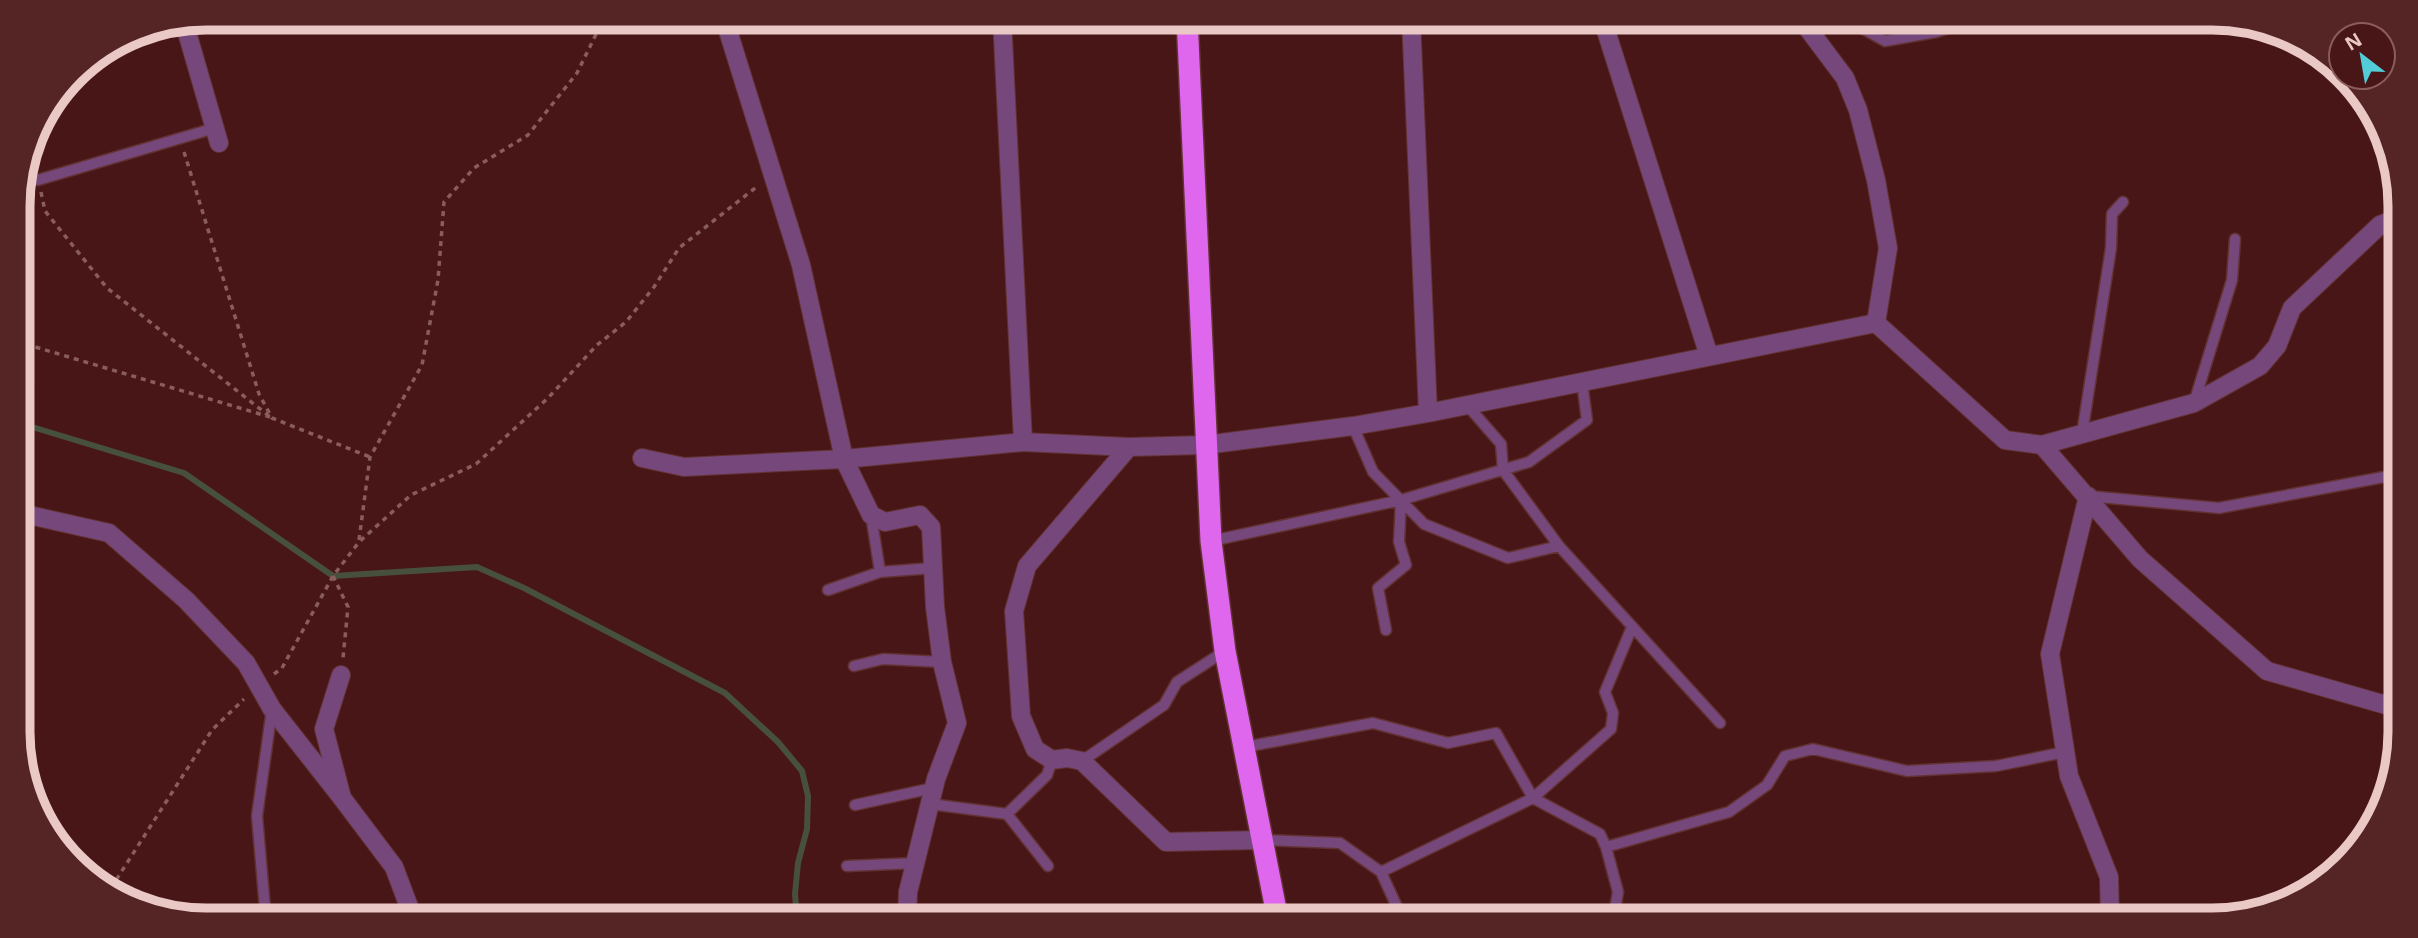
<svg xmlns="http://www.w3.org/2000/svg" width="2418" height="938" viewBox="0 0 2418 938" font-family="'Noto Sans',sans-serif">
	<rect width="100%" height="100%" fill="#481616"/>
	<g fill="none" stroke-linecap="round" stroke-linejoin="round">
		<path stroke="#47503c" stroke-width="6" d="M19,423L184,473L333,576L477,567L524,588L725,693L778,742L802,771L808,796L807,829L798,863L795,894L797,920"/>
		<defs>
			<path id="lane" d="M1855,18L1860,27L1885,41L1936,32L1980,18
				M23,174L38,180L215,128
				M2194,403L2232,280L2235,239
				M1467,405L1501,444L1503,470L1559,546
				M1353,426L1373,472L1424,524L1508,558L1559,546L1720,723
				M2082,434L2111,248L2112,214L2123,202
				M2088,496L2219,508L2400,474
				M871,515L880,572
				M1211,541L1401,500L1529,462L1587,420L1582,382
				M828,590L880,572L933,568
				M1386,630L1378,588L1406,565L1399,542L1401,500
				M854,666L883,659L942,662
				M1245,747L1373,723L1448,743L1496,733L1533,798L1600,834L1606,847L1729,812L1767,785L1785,756L1813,749L1907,771L1996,766L2065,752
				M1082,761L1164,705L1177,682L1225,651
				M930,804L1007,814L1047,775L1052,760
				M855,805L933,788
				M1007,814L1048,866
				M1261,840L1340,843L1381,872L1403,920
				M1606,847L1618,892L1613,920
				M847,866L916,863
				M1381,872L1533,798L1611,729L1613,713L1605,692L1632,627
				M266,920L257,816L272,709
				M1181,920H1182
				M1242,920L1276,914"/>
			<path id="street" d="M724,18L801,265L844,459L871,515L885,522L920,515L931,527L935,607L942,662L957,723L936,779L908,892L907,920
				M1002,18L1023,442
				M1411,18L1428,413
				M1602,18L1709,356
				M1800,18L1845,78L1858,110L1876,180L1888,248L1876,323
				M184,22L219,143
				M2042,445L2140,559L2267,671L2400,709
				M1129,447L1027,566L1014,611L1021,716L1035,749L1052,760L1067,758L1082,761L1166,842L1261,840
				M642,458L684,467L844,459L1023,442L1129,447L1205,445L1353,426L1428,413L1876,323L2005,440L2042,445L2194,403L2260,366L2277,346L2292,308L2380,225L2399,218
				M2088,496L2050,654L2069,776L2109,877L2110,920
				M20,513L109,533L186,600L246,663L272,709L342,798
				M341,675L324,729L342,798L394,867L414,920"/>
			<path id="highway" d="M1187,18L1211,541L1225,651L1278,920"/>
		</defs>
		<use href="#lane" stroke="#623232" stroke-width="13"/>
		<use href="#street" stroke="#623232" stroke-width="20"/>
		<use href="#highway" stroke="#623232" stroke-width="24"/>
		<path stroke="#895d5c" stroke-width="3.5" stroke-dasharray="5 5" stroke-linecap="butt" d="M184,152L259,394L272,418L370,457
			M41,192L45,211L107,288L269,416
			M19,336L32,346L270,417
			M359,540L370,457L422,365L438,280L444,202L474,168L528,135L577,73L604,18
			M333,576L348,607L343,658
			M274,674L282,668L333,576L359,542L411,495L476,464L548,398L597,345L626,322L654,287L679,248L759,185
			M111,888L212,730L244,699"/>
		<use href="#lane" stroke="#76477b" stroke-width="10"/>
		<use href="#street" stroke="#76477b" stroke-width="18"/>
		<use href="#highway" stroke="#df67ed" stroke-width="21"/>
	</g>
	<path d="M0 0H2418V938H0ZM206 30H2212A176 176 0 0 1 2388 206V732A176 176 0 0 1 2212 908H206A176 176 0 0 1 30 732V206A176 176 0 0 1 206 30Z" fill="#552424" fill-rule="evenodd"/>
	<path fill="none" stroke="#eac8c5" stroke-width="9" d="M206 30H2212A176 176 0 0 1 2388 206V732A176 176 0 0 1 2212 908H206A176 176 0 0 1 30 732V206A176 176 0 0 1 206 30Z"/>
	<g transform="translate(2362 56) rotate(329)"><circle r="33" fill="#481616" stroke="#895d5c" stroke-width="2"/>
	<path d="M0-5L12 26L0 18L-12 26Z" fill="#52ccd6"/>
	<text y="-10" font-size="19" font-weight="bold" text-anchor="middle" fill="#eac8c5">N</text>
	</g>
</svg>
